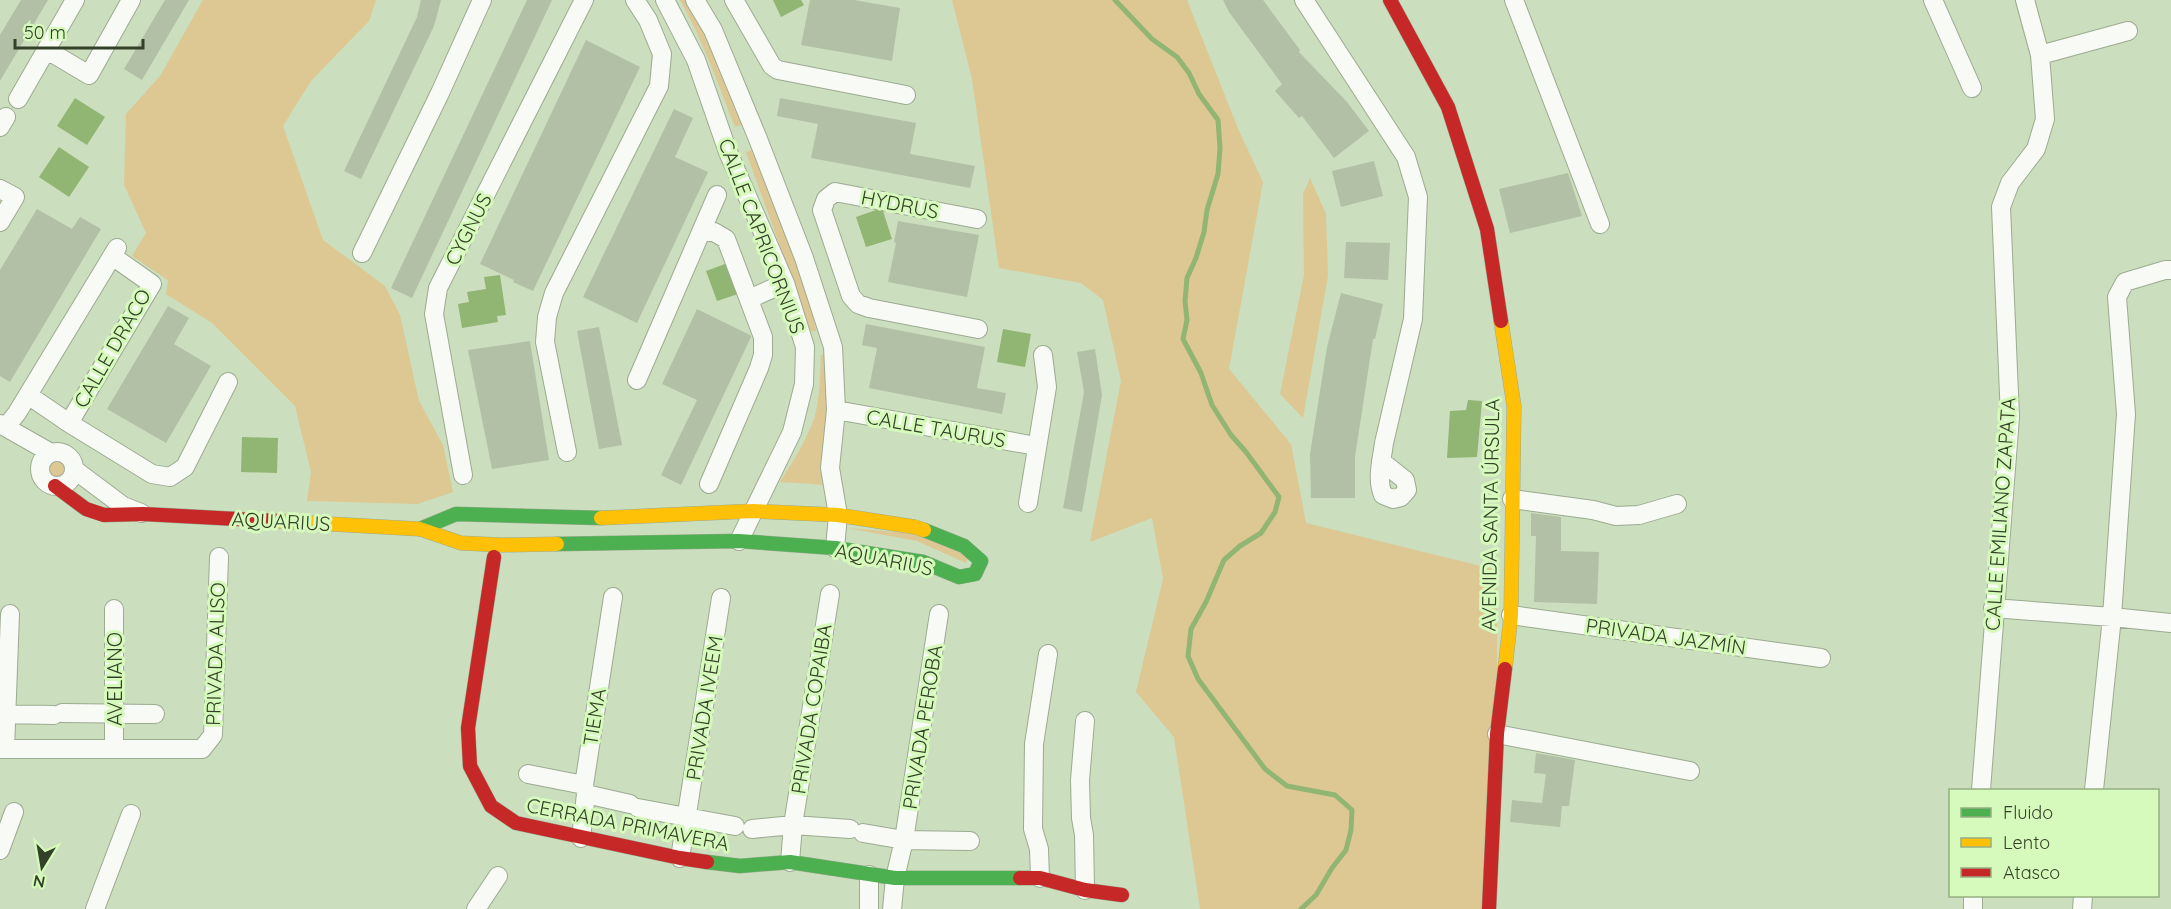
<svg xmlns="http://www.w3.org/2000/svg" width="2171" height="909" viewBox="0 0 2171 909" font-family="Quicksand,sans-serif">
	<rect width="100%" height="100%" fill="#cbdebd"/>
	<path fill="#ddc894" d="M203,0H376L369,21L311,81L283,126L323,240L385,286L400,315L419,401L443,445L453,492L417,504L307,501L311,472L295,406L212,323L166,294L168,280L132,256L146,233L124,185L126,114L160,76Z
		M680,0H691L744,124L735,127C718,84 703,40 680,0Z
		M952,0H1187L1239,131L1263,182L1229,369L1291,444L1306,523L1497,570V734L1488,909H1200L1174,737L1136,692L1163,579L1152,518L1090,542L1121,381L1103,300L1081,283L999,268L972,79Z
		M757,148L812,307L816,331L805,332L802,307L746,152Z
		M1310,178L1326,214L1328,276L1303,418L1280,394L1304,275L1303,194Z
		M821,355H832L827,485L780,482C793,461 807,440 815,416C820,396 820,375 821,355Z
		M46 469a11 11 0 1 1 22 0a11 11 0 1 1-22 0Z
		M847,528L921,534L968,556L966,563L917,541Z"/>
	<path fill="#91b573" d="M773,0H801L804,5L781,17Z
		M75,98L105,117L87,145L57,126Z
		M59,147L89,167L69,197L39,177Z
		M882,208L892,239L866,247L856,217Z
		M733,261L744,292L717,301L706,271Z
		M500,275L506,315L497,316L498,322L462,328L458,304L469,302L467,292L486,289L484,277Z
		M1003,329L1031,334L1025,367L997,362Z
		M1468,400L1482,401L1477,457L1447,458L1450,411L1466,410Z
		M242,437L278,438L277,473L241,472Z"/>
	<g fill="none" stroke-linecap="round" stroke-linejoin="round">
		<path stroke="#91b573" stroke-width="5" d="M1115,0L1152,39L1177,57L1189,73L1199,94L1218,120L1220,148L1218,174L1207,210L1204,232L1196,258L1187,278L1185,301L1187,320L1183,339L1201,373L1212,405L1231,435L1246,452L1279,497L1275,512L1261,533L1240,546L1224,560L1206,602L1191,629L1188,656L1198,679L1265,769L1287,786L1335,795L1352,810L1351,830L1346,850L1332,868L1316,895L1301,909"/>
	</g>
	<path fill="#b2c1a6" d="M21,0H48L0,81V35Z
		M165,0H189L142,80L124,69Z
		M421,0H441L434,26L361,179L344,171L417,17Z
		M527,0H552L412,298L391,288Z
		M810,0H854L900,8L892,61L801,45Z
		M1223,0H1263L1300,50L1299,52L1347,102L1369,131L1334,158L1302,116L1299,118L1275,91L1282,84L1229,12Z
		M586,40L640,67L533,291L513,282L514,280L480,264Z
		M780,98L916,123L910,154L975,166L970,188L811,158L818,124L777,116Z
		M674,109L693,118L675,157L708,172L637,323L583,297Z
		M1374,161L1383,196L1341,207L1332,171Z
		M1568,173L1582,216L1510,233L1499,189Z
		M37,209L72,229L80,217L101,229L10,382L0,376V270Z
		M898,221L979,235L967,297L888,282L896,243L894,242Z
		M1346,242L1390,243L1388,280L1344,278Z
		M1341,293L1383,304L1375,339H1373L1355,457V498H1311L1310,454L1327,347Z
		M168,306L189,318L174,344L211,366L166,443L107,409Z
		M697,309L750,335L751,337L681,485L661,475L697,400L662,384Z
		M866,324L985,347L977,388L1006,393L1002,414L869,388L877,348L862,345Z
		M599,327L622,445L599,449L577,331Z
		M530,341L549,460L492,469L468,350Z
		M1095,349L1102,395L1082,512L1063,508L1084,392L1077,352Z
		M1531,513L1561,517V551L1599,552L1597,604L1534,602L1536,536H1531Z
		M1536,753L1575,760L1569,806H1562L1560,827L1510,822L1512,800L1542,803L1546,774L1534,773Z"/>
	<g fill="none" stroke-linecap="round" stroke-linejoin="round">
		<defs>
			<path id="street" d="M665,0L696,60L728,152L785,283L805,347L804,384L792,432L739,541
				M695,0L713,30L758,139L804,258L833,347L836,410L830,468L838,515L835,548
				M734,0L772,66L778,70L906,95
				M1304,0L1406,157L1418,197L1413,319L1384,443C1382,460 1376,478 1383,495L1393,499L1401,497L1407,490L1405,480L1381,461
				M1514,0L1600,224
				M1933,0L1972,88
				M47,50L89,75L131,0
				M2040,55L2128,31
				M18,99L75,0
				M0,127L6,117
				M0,189L15,197L0,222
				M977,219L835,192L826,199L822,210L851,296L858,304L869,308L978,329
				M701,232H714L726,239L763,337V355L759,368L709,484
				M362,253L440,93L482,0
				M749,299L785,283
				M637,380L717,195
				M28,395L69,423L152,474L170,477L185,467L228,382
				M836,410L1036,446
				M69,423L152,284L112,256
				M0,424L51,453
				M6,427L17,413L117,248
				M40 469a17 17 0 1 1 34 0a17 17 0 1 1-34 0Z
				M567,452L545,342L547,317L554,293L659,86L662,54L648,20L635,0
				M75,470L123,506L141,513
				M463,475L434,314L438,288L584,0
				M1512,499L1593,510L1616,516L1639,515L1677,504
				M1028,503L1047,387L1043,355
				M1993,608L2112,617L2171,623
				M114,609V749
				M1511,615L1821,658
				M62,713L155,714
				M0,714L54,715
				M1085,721L1080,780L1081,818L1084,835L1085,890
				M1497,734L1690,771
				M0,749H202L213,735L219,557
				M5,749L10,614
				M528,774L584,785
				M1981,790L2010,417L2001,207L2010,183L2036,149L2045,119L2040,55L2025,0
				M2094,790L2112,617L2126,414L2117,297L2125,282L2165,270H2171
				M586,794L630,804
				M638,808L735,826
				M752,829L793,825L850,829
				M863,833L904,840L970,841
				M581,838L586,794L584,785L613,597
				M0,850L14,812
				M680,858L721,598
				M790,862L793,825L830,594
				M869,875V909
				M1040,878L1039,849L1033,829L1034,744L1048,654
				M95,909L131,814
				M476,909L498,876
				M892,909L895,878L904,840L939,614
				M1973,909V896
				M2082,909L2083,896"/>
			<path id="fast" d="M420,529L456,514L601,518
				M557,544L739,541L835,548L923,562L959,577L975,574L981,561L964,546L924,530
				M707,862L740,866L790,862L895,878H1020"/>
			<path id="slow" d="M1501,321L1514,406L1511,615L1505,669
				M601,518L753,511L838,515L915,527L924,530
				M276,521L420,529L461,543L502,545L557,544"/>
			<path id="jam" d="M1390,0L1448,107L1487,229L1501,321
				M55,486L86,509L104,515L143,514L276,521
				M494,557L468,728L470,766L491,806L516,823L680,858L707,862
				M1020,878H1040L1085,890L1122,895
				M1489,909L1497,734L1505,669"/>
		</defs>
		<use href="#street" stroke="#9cab91" stroke-width="20"/>
		<use href="#fast" stroke="#9cab91" stroke-width="15"/>
		<use href="#slow" stroke="#9cab91" stroke-width="15"/>
		<use href="#jam" stroke="#9cab91" stroke-width="15"/>
		<use href="#street" stroke="#f7faf5" stroke-width="18"/>
		<use href="#fast" stroke="#4caf50" stroke-width="14"/>
		<use href="#slow" stroke="#ffc107" stroke-width="14"/>
		<use href="#jam" stroke="#c62828" stroke-width="14"/>
	</g>
	<g text-anchor="middle" dominant-baseline="central" stroke-width="6" stroke-linejoin="round" paint-order="stroke">
		<g font-size="20" fill="#334128" stroke="#d6f9bc">
			<text transform="translate(900 204) rotate(11)">HYDRUS</text>
			<text transform="translate(468 229) rotate(-63)">CYGNUS</text>
			<text transform="translate(762 236) rotate(69)">CALLE CAPRICORNIUS</text>
			<text transform="translate(112 348) rotate(-60)">CALLE DRACO</text>
			<text transform="translate(936 428) rotate(10)">CALLE TAURUS</text>
			<text transform="translate(2000 514) rotate(-86)">CALLE EMILIANO ZAPATA</text>
			<text transform="translate(1490 515) rotate(-89)">AVENIDA SANTA ÚRSULA</text>
			<text transform="translate(281 521) rotate(3)">AQUARIUS</text>
			<text transform="translate(884 559) rotate(11)">AQUARIUS</text>
			<text transform="translate(1666 636) rotate(8)">PRIVADA JAZMÍN</text>
			<text transform="translate(215 654) rotate(-88)">PRIVADA ALISO</text>
			<text transform="translate(114 679) rotate(-90)">AVELIANO</text>
			<text transform="translate(704 708) rotate(-81)">PRIVADA IVEEM</text>
			<text transform="translate(811 709) rotate(-81)">PRIVADA COPAIBA</text>
			<text transform="translate(594 717) rotate(-81)">TIEMA</text>
			<text transform="translate(922 727) rotate(-81)">PRIVADA PEROBA</text>
			<text transform="translate(628 824) rotate(11)">CERRADA PRIMAVERA</text>
		</g>
	</g>
	<rect x="1949" y="789" width="210" height="108" fill="#d6f9bc" stroke="#95af81" stroke-width="1.5"/>
	<rect x="1961" y="808" width="30" height="9" fill="#4caf50" stroke="#95af81" stroke-width="1.5"/>
	<text x="2003" y="819" font-size="18" fill="#334128">Fluido</text>
	<rect x="1961" y="838" width="30" height="9" fill="#ffc107" stroke="#95af81" stroke-width="1.5"/>
	<text x="2003" y="849" font-size="18" fill="#334128">Lento</text>
	<rect x="1961" y="868" width="30" height="9" fill="#c62828" stroke="#95af81" stroke-width="1.5"/>
	<text x="2003" y="879" font-size="18" fill="#334128">Atasco</text>
	<g transform="translate(42 867) rotate(191)" stroke="#d6f9bc" stroke-width="4.5" paint-order="stroke">
	<path d="M0-4.5L10 22L0 15L-10 22Z" fill="#334128"/>
	<text y="-9" font-size="16" font-weight="bold" text-anchor="middle" fill="#334128">N</text>
	</g>
	<path d="M15 39v9h128v-9" fill="none" stroke="#334128" stroke-width="3"/>
	<text x="24" y="39" font-size="18" fill="#334128" stroke="#d6f9bc" stroke-width="4.5" paint-order="stroke">50 m</text>
</svg>
